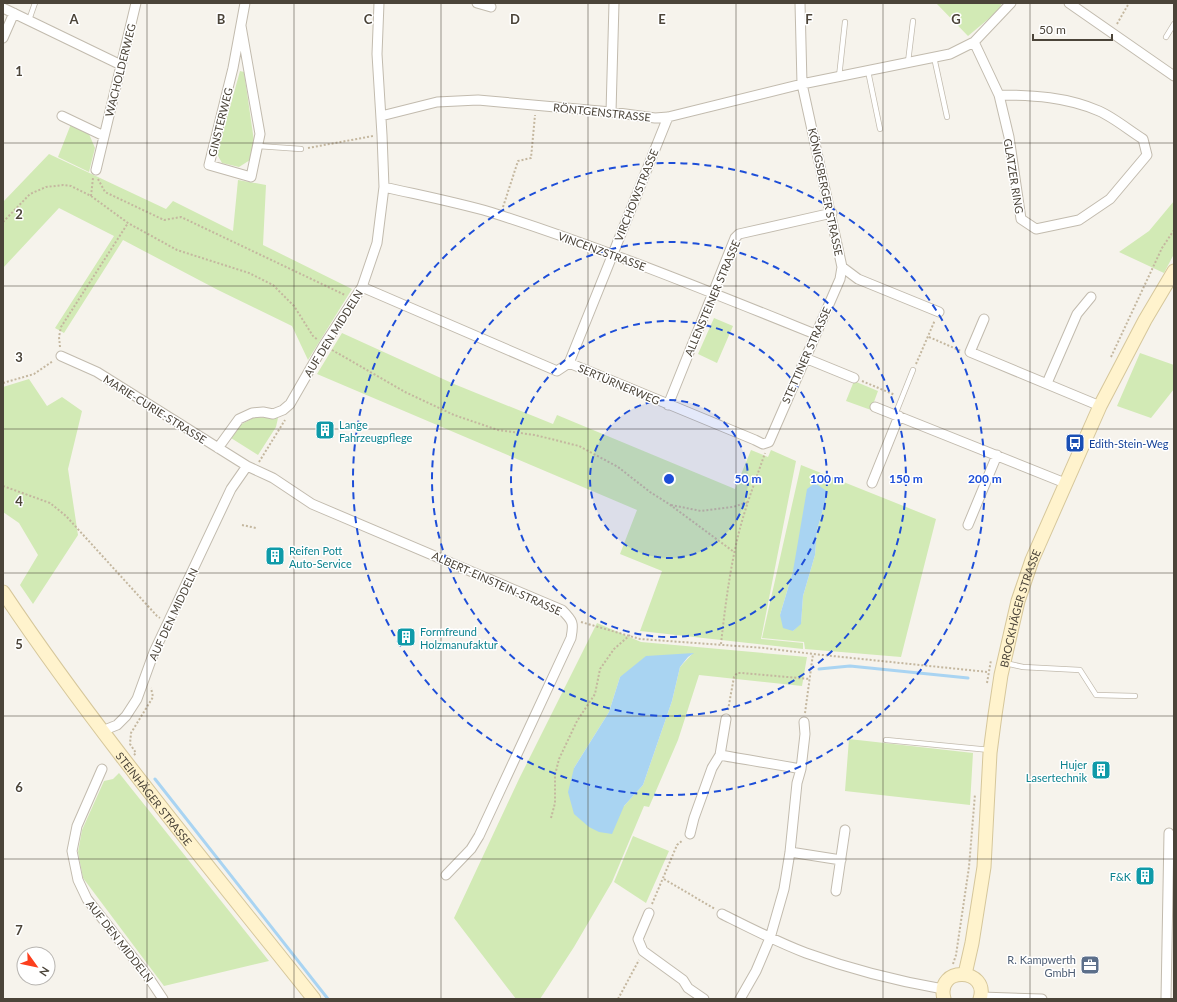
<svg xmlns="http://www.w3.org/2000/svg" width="1177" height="1002" viewBox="0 0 1177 1002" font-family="Lato,sans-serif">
	<rect width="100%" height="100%" fill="#f6f3ec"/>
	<path fill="#d2eab5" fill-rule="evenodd" d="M936,3H1002L998,11L968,36Z
		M240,71L244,72L254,141L250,160L239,167L222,163L217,154Z
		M71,124L89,134L95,148L89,172L58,157Z
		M49,154L166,209L173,201L233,231L238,180L266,185L263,245L352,289L308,360L292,326L218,290L123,240L64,333L55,328L114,236L59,208L3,268V202Z
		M1174,201V254L1164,273L1119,252L1149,231Z
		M714,318L733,326L717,363L698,354Z
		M342,333L454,384L553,424L557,415L735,489L751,450L768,457L771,450L796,461L761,639L803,643V649L640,631L662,571L620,554L637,510L317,374Z
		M1140,353L1174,365V389L1151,418L1117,406Z
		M29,379L47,406L62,397L82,411L68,469L78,535L33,604L20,585L38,555L19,523L3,512V387Z
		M854,381L878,391L871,410L846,401Z
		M255,417L278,418L276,427L258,455L231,438L240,425Z
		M801,465L936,519L901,657L805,649L804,642L762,638ZM828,492L817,530L815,555L803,596L801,623L793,631L780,615L793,571Z
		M597,623L641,642L807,657L802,686L699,675L678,740L649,807L644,806L612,882L574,947L540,999H516L454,918L519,779ZM693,653L680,667L672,701L643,785L624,806L574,768L609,712L620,677Z
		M849,739L973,753L970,805L845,791Z
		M119,773L269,961L164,986L83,878L78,852L82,830L104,781L113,779Z
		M633,836L669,851L646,903L614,882Z"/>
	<path fill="#a9d4f2" d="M815,483L828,492L817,530L815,555L803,596L801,624L793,631L783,628L780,615L793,571L807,489Z
		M694,653L688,657L680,667L672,701L643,785L624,806L612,834L599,832L589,827L574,814L568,792L574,768L609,712L620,677L646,656Z"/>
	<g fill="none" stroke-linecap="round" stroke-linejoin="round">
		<path stroke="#a9d4f2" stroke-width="3" d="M819,669L850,666L968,678
			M155,779L328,999"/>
		<defs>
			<path id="lane" d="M29,20L35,3
				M1166,37L1174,24
				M934,57L947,117
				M908,62L913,21
				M868,71L880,129
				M839,77L845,22
				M258,146L301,149
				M895,415L913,370
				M1005,663L1023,667L1080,670L1096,695L1135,696
				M886,740L990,750"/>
			<path id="street" d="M477,3L491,7
				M800,3L802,84L842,267L858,279L939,312
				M1069,3L1174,76
				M3,8L121,65
				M241,26L260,134L251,177L209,165L233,68L245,3
				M3,38L14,13
				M974,42L999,95L1009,137L1021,219L1036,229L1079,220L1110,199L1147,155L1143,139C1130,131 1113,117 1099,111C1067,97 1033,95 999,95
				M611,112L614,3
				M62,116L104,136
				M381,116L437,102L478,100L611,112L655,118L668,117L802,84L950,54L974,42L1011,3
				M96,170L136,3
				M384,187C419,195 455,202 490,212C600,247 708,291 815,334
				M362,287L557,371L569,363
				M984,319L970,352L1100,406
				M61,356L97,372L247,466L273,478L312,504L562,610C573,621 574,623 571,638L479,836L471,849L446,875
				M805,358L854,378
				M569,363L755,440L763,444L769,442L840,279L842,267
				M569,363L668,117
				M1047,383L1077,314L1091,297
				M668,405L735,238L739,234L832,213
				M875,407L1065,483
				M218,448L239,419L252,413L263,412L273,414L283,410L290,404L324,345L362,287L377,243L384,187L382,135L377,54L379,3
				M872,483L899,416
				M968,525L997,455
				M102,731L117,725L126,716L137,699L154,652L231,489L247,466
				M720,755C747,760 774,764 801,769
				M102,769L77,826L72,851L78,880L87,899L149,978L163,999
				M690,834L694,818L712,768L720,755L726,719
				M790,852L841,860
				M836,891L845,830
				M649,913L638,939L643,951L683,980L688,988L704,999
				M722,914C750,928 777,942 806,953C850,969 897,981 943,989
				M981,997L1042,999
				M740,999L756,971L770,938L784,889L790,852L797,783L801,769L805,734L804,722
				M1166,999L1169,833"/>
			<g id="secondary">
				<path id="s1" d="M3,592C98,734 208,865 314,999"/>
				<path id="s2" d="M965,974L972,943L984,867L990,753L995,715L1001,675L1018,601L1032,560L1100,406L1145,320L1174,271"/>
				<path d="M944,999C935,965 990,968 980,999"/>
			</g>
		</defs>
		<use href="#lane" stroke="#c2bbae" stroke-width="6"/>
		<use href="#street" stroke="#c2bbae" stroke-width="11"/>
		<use href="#secondary" stroke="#d6c79b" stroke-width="15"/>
		<path stroke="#c4b79f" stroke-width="2" stroke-dasharray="2 2" stroke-linecap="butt" d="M1117,24L1129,3
			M308,148L373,136
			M98,179L105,192L164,220L181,217L345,295
			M91,196L93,178
			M503,207L518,161L531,158L535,115
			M3,222L30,194L46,187L55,186L63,185L71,186L91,196L128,223L177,250L249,273L273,285L294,306L313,336L318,340
			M929,337L961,351
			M60,347L59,337L61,327L128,223
			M332,350L405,392L454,415L498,430L535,435L579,446L618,467L650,492L669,504L734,552
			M1111,357L1162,248L1174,230
			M916,364L935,320
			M862,381L895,395
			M3,383L34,374L53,361
			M259,462L285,420
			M3,486L50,503L66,516L157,616L160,618
			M671,505L701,511L733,507L748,502
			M242,525L256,528
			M581,622L640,639L765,648L813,654L988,672
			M721,644C725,607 730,568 739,532C746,505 756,479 765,453
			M987,683L991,660
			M728,710L734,677L737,673H742L810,679
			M805,713L813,654
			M134,755L136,753L130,744L131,733L153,697L151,688
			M551,818L555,803V775L559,759L577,721L595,694L600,669L614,649L630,635
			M664,879L715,909
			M652,904L677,845L683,840
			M953,964L956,955L969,867L975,794
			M618,999L639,960"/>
		<use href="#lane" stroke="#fff" stroke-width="4.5"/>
		<use href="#street" stroke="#fff" stroke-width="9"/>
		<use href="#secondary" stroke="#fff3cd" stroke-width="13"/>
	</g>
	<path fill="none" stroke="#4b4439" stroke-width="1" stroke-opacity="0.55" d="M147,3V999M294,3V999M441,3V999M588,3V999M736,3V999M883,3V999M1030,3V999M3,143H1174M3,286H1174M3,429H1174M3,573H1174M3,716H1174M3,859H1174"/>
	<circle cx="669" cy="479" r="79" fill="#1d4ed8" fill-opacity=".12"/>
	<g fill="none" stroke="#1d4ed8" stroke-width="2" stroke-dasharray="7 5">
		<circle cx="669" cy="479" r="79"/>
		<circle cx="669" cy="479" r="158"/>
		<circle cx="669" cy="479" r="237"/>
		<circle cx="669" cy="479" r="316"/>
	</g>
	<defs>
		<symbol id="building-square" viewBox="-11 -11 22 22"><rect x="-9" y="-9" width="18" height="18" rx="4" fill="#0f9aa8" stroke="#fff"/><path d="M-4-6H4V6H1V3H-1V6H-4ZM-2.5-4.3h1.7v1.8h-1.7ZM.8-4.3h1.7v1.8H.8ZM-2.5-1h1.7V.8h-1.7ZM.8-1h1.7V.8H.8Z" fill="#fff"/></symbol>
		<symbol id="bus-square" viewBox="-11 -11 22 22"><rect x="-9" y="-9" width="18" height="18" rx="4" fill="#1a4fb4" stroke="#fff"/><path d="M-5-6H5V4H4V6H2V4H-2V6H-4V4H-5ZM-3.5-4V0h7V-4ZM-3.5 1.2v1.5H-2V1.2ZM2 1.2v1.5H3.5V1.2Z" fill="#fff"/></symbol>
		<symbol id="office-square" viewBox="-11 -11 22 22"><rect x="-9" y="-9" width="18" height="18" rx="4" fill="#5c6f8a" stroke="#fff"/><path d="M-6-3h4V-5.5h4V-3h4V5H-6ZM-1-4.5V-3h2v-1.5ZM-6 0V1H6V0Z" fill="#fff"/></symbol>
	</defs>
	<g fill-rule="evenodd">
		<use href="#building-square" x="314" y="419" width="22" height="22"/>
		<use href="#bus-square" x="1064" y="432" width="22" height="22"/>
		<use href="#building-square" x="264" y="545" width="22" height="22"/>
		<use href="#building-square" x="395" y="626" width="22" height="22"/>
		<use href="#building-square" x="1090" y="759" width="22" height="22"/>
		<use href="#building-square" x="1134" y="865" width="22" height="22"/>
		<use href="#office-square" x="1079" y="954" width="22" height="22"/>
	</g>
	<g text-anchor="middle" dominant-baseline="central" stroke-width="3" stroke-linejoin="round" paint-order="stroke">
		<g font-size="11" fill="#4b4439" stroke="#fff">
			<text transform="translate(120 70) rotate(-76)">WACHOLDERWEG</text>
			<text transform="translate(602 112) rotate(6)">RÖNTGENSTRASSE</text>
			<text transform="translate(220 122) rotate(-76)">GINSTERWEG</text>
			<text transform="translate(1014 176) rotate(81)">GLATZER RING</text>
			<text transform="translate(826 192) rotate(78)">KÖNIGSBERGER STRASSE</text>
			<text transform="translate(636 195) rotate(-68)">VIRCHOWSTRASSE</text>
			<text transform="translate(602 251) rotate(20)">VINCENZSTRASSE</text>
			<text transform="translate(712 298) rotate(-67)">ALLENSTEINER STRASSE</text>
			<text transform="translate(333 333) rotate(-58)">AUF DEN MIDDELN</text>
			<text transform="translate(806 355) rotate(-66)">STETTINER STRASSE</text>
			<text transform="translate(619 384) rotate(23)">SERTÜRNERWEG</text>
			<text transform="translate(155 409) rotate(32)">MARIE-CURIE-STRASSE</text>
			<text transform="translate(497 583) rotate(24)">ALBERT-EINSTEIN-STRASSE</text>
			<text stroke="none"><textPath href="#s2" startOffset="371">BROCKHÄGER STRASSE</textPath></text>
			<text transform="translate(173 614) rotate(-65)">AUF DEN MIDDELN</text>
			<text stroke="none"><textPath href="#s1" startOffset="256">STEINHÄGER STRASSE</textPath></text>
			<text transform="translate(120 941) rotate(52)">AUF DEN MIDDELN</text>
		</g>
		<g font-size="11" fill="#0d838f" stroke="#fff" text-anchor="start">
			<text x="339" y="424">Lange<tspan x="339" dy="13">Fahrzeugpflege</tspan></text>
			<text x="289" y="550">Reifen Pott<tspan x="289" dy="13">Auto-Service</tspan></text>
			<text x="420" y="631">Formfreund<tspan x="420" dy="13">Holzmanufaktur</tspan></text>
			<text x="1087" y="764" text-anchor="end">Hujer<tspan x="1087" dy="13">Lasertechnik</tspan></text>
			<text x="1131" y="876" text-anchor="end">F&amp;K</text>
		</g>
		<g font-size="11" fill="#164399" stroke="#fff" text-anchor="start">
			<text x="1089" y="443">Edith-Stein-Weg</text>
		</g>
		<g font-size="11" fill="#4e5e75" stroke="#fff" text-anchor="end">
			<text x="1076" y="959">R. Kampwerth<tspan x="1076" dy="13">GmbH</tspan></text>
		</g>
	</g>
	<g font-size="13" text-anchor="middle" font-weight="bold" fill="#4b4439" stroke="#fff" stroke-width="3" stroke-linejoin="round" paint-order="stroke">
		<text x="74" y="24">A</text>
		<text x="221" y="24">B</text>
		<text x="368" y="24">C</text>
		<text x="515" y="24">D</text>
		<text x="662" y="24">E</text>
		<text x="809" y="24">F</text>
		<text x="956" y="24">G</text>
		<text x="19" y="76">1</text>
		<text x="19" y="219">2</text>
		<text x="19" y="362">3</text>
		<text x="19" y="506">4</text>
		<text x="19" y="649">5</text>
		<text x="19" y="792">6</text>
		<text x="19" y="935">7</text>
	</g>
	<circle cx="669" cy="479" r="6" fill="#1d4ed8" stroke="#fff" stroke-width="2"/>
	<g font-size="12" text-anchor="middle" font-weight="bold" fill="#1d4ed8" stroke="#fff" stroke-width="3" stroke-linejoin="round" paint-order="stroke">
		<text x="748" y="483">50 m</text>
		<text x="827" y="483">100 m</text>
		<text x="906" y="483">150 m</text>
		<text x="985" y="483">200 m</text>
	</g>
	<rect width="1177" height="1002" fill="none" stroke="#4b4439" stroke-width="8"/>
	<g transform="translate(36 966) rotate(123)"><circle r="19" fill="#ffffff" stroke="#b7b4b0"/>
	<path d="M0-3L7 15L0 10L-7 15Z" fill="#fc3f1d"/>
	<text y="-6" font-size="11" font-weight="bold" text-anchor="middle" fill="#4b4439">N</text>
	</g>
	<path d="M1033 34v6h79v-6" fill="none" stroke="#4b4439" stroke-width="2"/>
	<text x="1039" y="34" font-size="12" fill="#4b4439" stroke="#ffffff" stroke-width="3" paint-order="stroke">50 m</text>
</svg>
